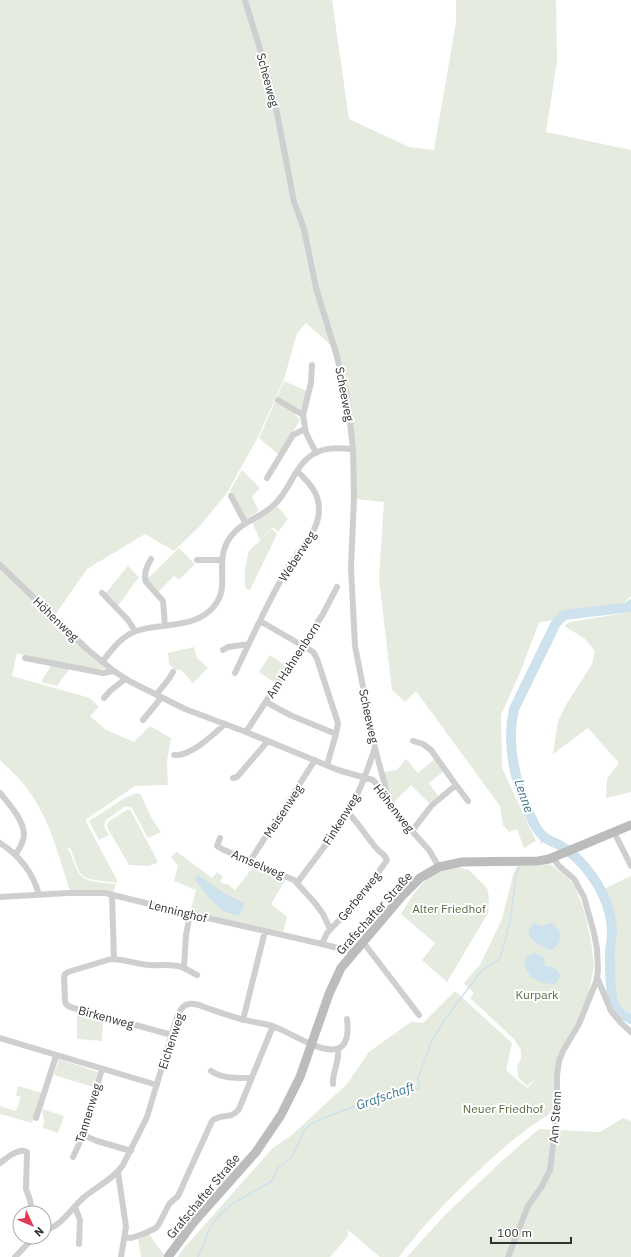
<svg xmlns="http://www.w3.org/2000/svg" width="631" height="1257" viewBox="0 0 631 1257" font-family="'IBM Plex Sans',sans-serif">
	<rect width="100%" height="100%" fill="#fff"/>
	<path fill="#e5ebde" d="M0,0H332L349,119L409,147L434,150L456,22V0H556L557,61L546,132L631,150V596L616,611L541,622L538,625L521,670L501,715L502,768L536,841L524,848L517,829L509,832L503,825L500,806L416,691L405,702L392,690L379,579L384,502L356,499V449L334,348L306,323L297,333L284,379L258,437L227,493L199,527L174,551L145,534L87,569L55,615L106,669L74,668L17,653L12,676L90,698L99,707L90,716L106,730L134,742L150,726L171,738L167,761L168,785L135,786L85,820L117,880V883C108,881 88,881 82,875C76,868 74,856 70,848H68C82,883 79,880 116,884L113,894L72,891L69,888C59,857 51,824 33,797C24,783 12,771 0,760Z
		M284,381L307,391L301,410L294,413L300,420L279,455L259,438Z
		M242,470L260,488L252,497L259,511L246,519L230,491Z
		M278,507L288,519L278,532L273,527L260,540L252,522Z
		M272,529L277,534L250,590L246,589L245,586V568L249,551Z
		M179,548L195,564L179,580L174,576L158,592L146,580Z
		M128,566L139,577L117,607L105,594Z
		M631,612V792L606,798L607,779L619,763L588,728L553,754L558,721L566,705L592,664L595,651L584,638L564,626L570,622Z
		M194,647L197,658L208,668L193,683L181,670H175L169,664L168,653Z
		M270,655L286,666L275,683L259,672Z
		M51,665L69,669L57,686L41,682Z
		M406,759L418,773L435,759L444,771L429,783L438,796L429,803L411,785L394,802L391,798L384,772L397,770Z
		M137,793L141,795L151,817L161,832L148,838L132,808L126,806L106,820L104,826L109,835L99,840L89,821L125,798Z
		M128,809L131,811L158,862L149,866L129,865L107,827L108,822Z
		M177,852L212,878L217,872L223,877L220,881L223,884H227L235,890L254,866L286,879L271,904L287,917L283,932L190,912L196,890L174,881L178,866L171,857Z
		M550,864L568,878L575,887L584,910L591,941L594,965L589,993L576,1027L557,1061L553,1112C525,1128 502,1149 478,1171C450,1198 423,1225 399,1257H380L348,1230V1236L330,1257H178L184,1248L273,1148L292,1135L347,1084L369,1052L411,1022L423,1023L455,991L512,1043L506,1070L527,1088L539,1076L527,1086L518,1077L517,1067L521,1059V1050L514,1039L470,998L474,993L464,983L480,965L502,919L513,875L517,866H540Z
		M461,868L469,870L487,888L489,897L488,913L447,982L422,960L435,943L401,914C412,897 422,877 442,871C448,869 455,869 461,868Z
		M631,876V1013L620,1007L612,982L617,933L613,908L604,889Z
		M77,1013L103,1020L102,1041L77,1039Z
		M59,1059L98,1072L93,1087L54,1075Z
		M18,1086L42,1093L32,1123L0,1114V1106L16,1111L21,1097L16,1095Z
		M42,1109L64,1116L58,1133L43,1128L44,1122Z
		M623,1118L631,1121V1257H407L445,1215L502,1161L539,1129L600,1132Z
		M149,1234L164,1255L162,1257H141L138,1238Z"/>
	<path fill="#cee2ed" d="M198,875L224,893L242,902L244,904L240,915L238,916L223,911L211,900L194,879Z
		M534,923L542,926L551,923C564,930 563,947 549,950L536,943L528,934L531,926Z
		M535,953L540,955L545,959L544,964L546,966C553,967 559,969 560,977L555,984C538,984 526,978 524,960L527,956Z"/>
	<g fill="none" stroke-linecap="round" stroke-linejoin="round">
		<path stroke="#cee2ed" stroke-width="1.5" d="M541,843L544,837
			M198,1257L211,1226L216,1219L232,1204L272,1181L278,1168L292,1157L305,1129L314,1122L360,1104L411,1091L419,1088L418,1079L431,1042L443,1022L482,970L500,959L510,922L516,875L519,867"/>
		<path stroke="#cee2ed" stroke-width="5.5" d="M624,607L631,602"/>
		<path stroke="#cee2ed" stroke-width="10" d="M631,607L564,615L556,623L514,709C506,744 515,781 529,813C533,821 536,830 543,836C548,841 558,843 564,848C581,859 596,879 604,897C609,908 612,921 612,933C612,942 609,951 610,960C610,971 610,1000 616,1008C619,1012 626,1017 631,1019"/>
		<path stroke="#cfcfcf" stroke-width="6" d="M245,0L267,72L276,108L294,202L304,229L316,288L336,353L347,396L353,449L354,498L351,568L355,646L375,748L388,797
			M312,365L311,383L303,415L306,433L316,453
			M278,400L303,415
			M267,478L293,435L305,429
			M231,496L245,522
			M151,559C147,566 143,574 146,582L163,601L165,626
			M197,560H222
			M0,565L88,650L114,671L129,681L185,709L246,732L338,770L373,780L388,797L395,812L429,850L439,867
			M102,593L128,620L135,631
			M260,621L310,650L314,653L317,659L338,723L336,734L327,765
			M223,650L228,647L249,644
			M25,658L103,673L114,671
			M103,661C112,649 122,636 136,631C162,622 196,630 215,605C229,587 217,567 225,547C235,522 257,521 274,505C291,489 294,465 315,453C327,447 340,448 353,449
			M235,673C250,642 264,610 281,580C285,572 290,564 295,557C306,541 319,529 319,509C319,492 308,482 297,471
			M156,695L168,680L173,672
			M104,698L110,691L125,679
			M266,702L290,715L336,734
			M143,720L161,698
			M246,732L323,614L337,587
			M413,741L423,744L431,750L456,785
			M174,755C190,757 214,734 225,724
			M233,778L237,777L268,741
			M0,793C9,804 23,819 24,834C24,841 20,848 16,854
			M412,831L432,805L456,785L468,801
			M614,832L631,866
			M220,838L217,846L224,850L294,880L315,903L323,914L330,929
			M0,843C20,856 33,872 39,895
			M250,861L315,760
			M297,883C318,855 340,827 356,797C364,781 369,765 375,748
			M112,895L114,959
			M0,897L68,893H105L190,914L322,944L354,952
			M363,942L419,1015
			M322,944L327,933L361,897L387,860C385,855 382,853 378,850C367,838 359,823 347,812
			M184,968L197,975
			M597,977L611,1011L621,1023L631,1032
			M243,1020L265,931
			M172,1035L70,1007L66,1004L65,1001L64,977L65,974L68,972L111,959C124,959 136,964 149,965C161,966 174,963 184,968L186,935L190,914
			M0,1038L157,1085
			M211,1071C223,1079 238,1078 251,1078
			M333,1084C332,1072 340,1061 338,1049
			M36,1118L56,1056
			M83,1135L97,1141L131,1151
			M73,1157L83,1135L102,1069
			M0,1163C7,1158 19,1147 27,1152L26,1189L30,1200L32,1213
			M118,1172L126,1227L121,1257
			M75,1207L80,1220L79,1244
			M44,1230C61,1227 70,1210 82,1199C95,1187 113,1180 123,1165L147,1117L177,1017C180,1011 182,1005 189,1004C194,1003 202,1006 207,1008C219,1012 232,1017 245,1020C255,1023 265,1023 275,1027C299,1036 354,1077 347,1019
			M125,1237L131,1238L143,1234L156,1228L159,1224L169,1204L178,1196L212,1121C221,1113 231,1120 239,1109L273,1026
			M15,1257L34,1237
			M508,1257L528,1206L542,1186L550,1170L557,1112V1075L559,1061L563,1051L579,1024L596,982L598,971L597,949L594,933L584,897L574,879L559,866L553,858"/>
		<path stroke="#bcbcbc" stroke-width="9" d="M168,1257L193,1223L256,1152L281,1115L300,1077L329,994L341,968L402,896L420,878L439,867L462,862L538,861L549,859L631,825"/>
	</g>
	<g text-anchor="middle" dominant-baseline="central" stroke-width="4" stroke-linejoin="round" paint-order="stroke">
		<g font-size="12" fill="#323232" stroke="#fff">
			<text transform="translate(268 80) rotate(75)">Scheeweg</text>
			<text transform="translate(345 394) rotate(79)">Scheeweg</text>
			<text transform="translate(297 556) rotate(-57)">Weberweg</text>
			<text transform="translate(56 619) rotate(44)">Höhenweg</text>
			<text transform="translate(293 660) rotate(-57)">Am Hahnenborn</text>
			<text transform="translate(369 716) rotate(78)">Scheeweg</text>
			<text transform="translate(394 808) rotate(52)">Höhenweg</text>
			<text transform="translate(283 811) rotate(-57)">Meisenweg</text>
			<text transform="translate(341 819) rotate(-58)">Finkenweg</text>
			<text transform="translate(258 864) rotate(23)">Amselweg</text>
			<text transform="translate(359 896) rotate(-51)">Gerberweg</text>
			<text transform="translate(178 911) rotate(14)">Lenninghof</text>
			<text transform="translate(374 913) rotate(-48)">Grafschafter Straße</text>
			<text transform="translate(106 1017) rotate(15)">Birkenweg</text>
			<text transform="translate(171 1041) rotate(-72)">Eichenweg</text>
			<text transform="translate(88 1113) rotate(-73)">Tannenweg</text>
			<text transform="translate(555 1117) rotate(-86)">Am Stenn</text>
			<text transform="translate(203 1196) rotate(-50)">Grafschafter Straße</text>
		</g>
		<g font-size="12" fill="#576d3f" stroke="#fff">
			<text x="449" y="908">Alter Friedhof</text>
			<text x="537" y="994">Kurpark</text>
			<text x="503" y="1108">Neuer Friedhof</text>
		</g>
		<g font-size="13" font-style="italic" fill="#407893" stroke="#fff">
			<text transform="translate(524 796) rotate(71)">Lenne</text>
			<text transform="translate(385 1096) rotate(-19)">Grafschaft</text>
		</g>
	</g>
	<g transform="translate(32 1225) rotate(134)"><circle r="19" fill="#ffffff" stroke="#adadad"/>
	<path d="M0-3L7 15L0 10L-7 15Z" fill="#e13b51"/>
	<text y="-6" font-size="11" font-weight="bold" text-anchor="middle" fill="#323232">N</text>
	</g>
	<path d="M491 1237v6h80v-6" fill="none" stroke="#323232" stroke-width="2"/>
	<text x="497" y="1237" font-size="12" fill="#323232" stroke="#ffffff" stroke-width="3" paint-order="stroke">100 m</text>
</svg>
